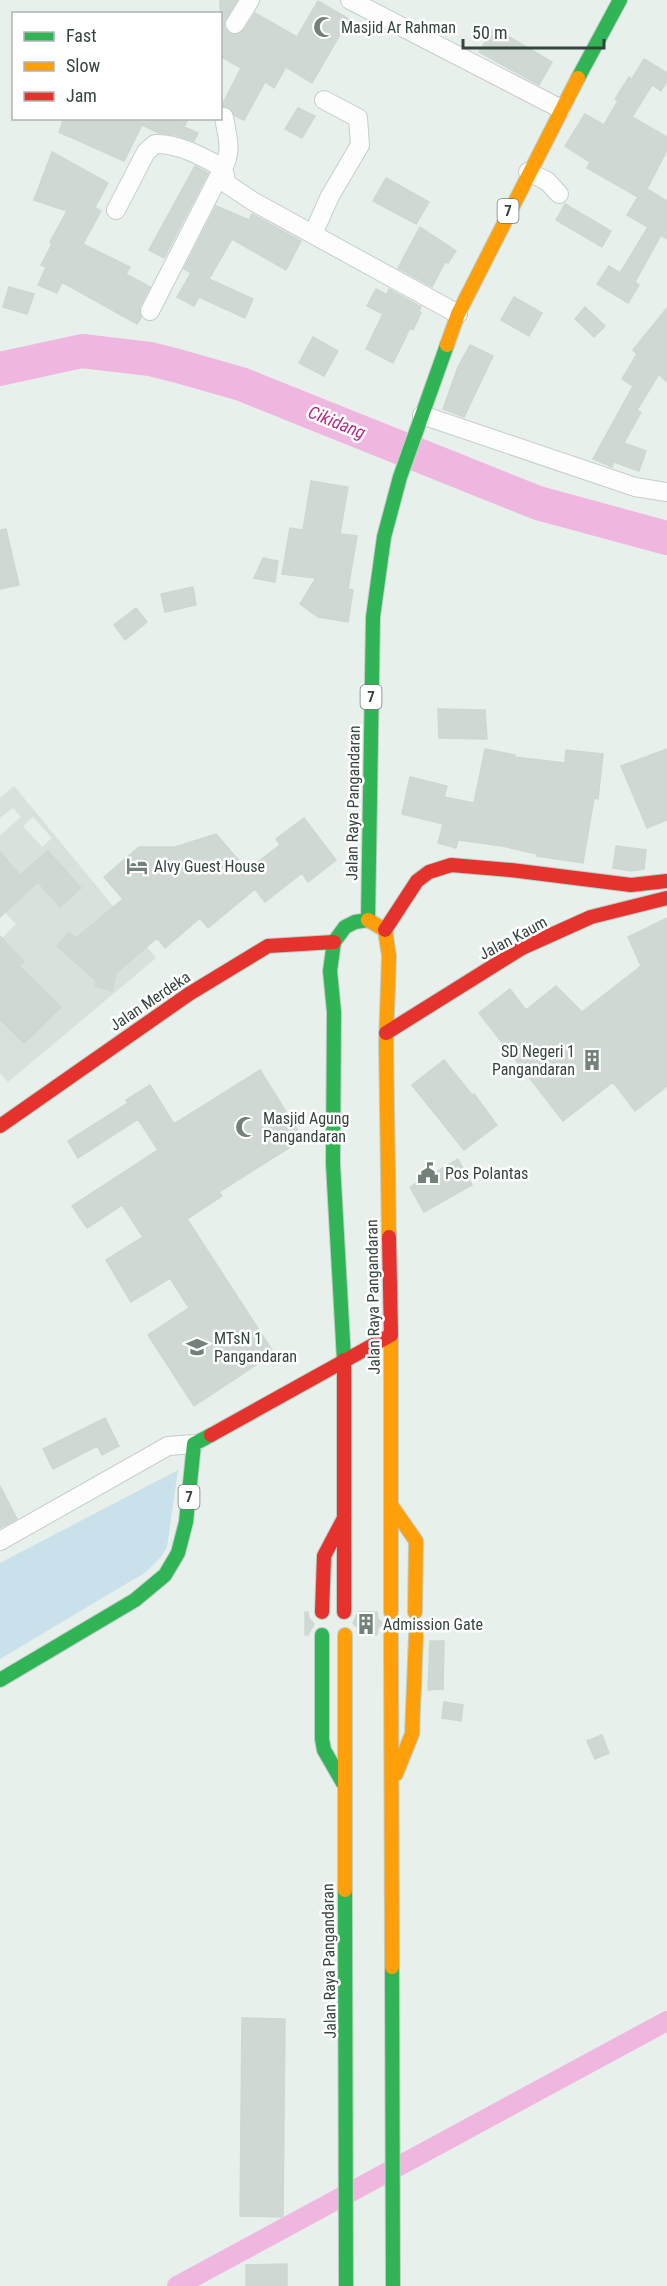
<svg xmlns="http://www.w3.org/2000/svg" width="667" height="2286" viewBox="0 0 667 2286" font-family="'Roboto Condensed',sans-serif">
	<rect width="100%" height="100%" fill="#e8f0ec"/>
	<path fill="#d8e1dc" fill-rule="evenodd" d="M14,786L156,958L8,1082L0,1073V1019L24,1043L60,1007L24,970L0,994L1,983L24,962L9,946L0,954V940L16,924L0,907V873L21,897L32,888L3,856L0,859V835L21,817L13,808L0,818V798ZM33,817L52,838L42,847L23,826ZM48,851L80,888L60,907L27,869ZM69,932L99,958L87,972L57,947ZM103,951L119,962L112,990L95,986Z"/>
	<path fill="#c8e1ea" d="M178,1470L167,1547L160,1558L146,1572L0,1659V1563Z"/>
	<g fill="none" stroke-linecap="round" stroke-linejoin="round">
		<path stroke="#efb7df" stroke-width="20" d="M177,2286L667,2021"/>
		<path stroke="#efb7df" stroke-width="34" d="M0,369L82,351L150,359L178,366L241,384L538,503L667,538"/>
	</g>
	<path fill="#cfd8d3" stroke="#ced8d3" stroke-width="1.5" d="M220,0H237L224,23L225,30L234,35L244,30L255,13L297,37L318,1L349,19L312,83L286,67L274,88L265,82L244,120L235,116L228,107H221L241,68L220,56Z
		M494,28L552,62L539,85L479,52Z
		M644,59L667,73V81L661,91L652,85L632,117L667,137V150L647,189L667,201V239L661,235L635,282L639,285L628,303L597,284L609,266L620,273L648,227L627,215L638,197L587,168L590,162L565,146L585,114L604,125L618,101L615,99L629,77L632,79Z
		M298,108L315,116L302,138L285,129Z
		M64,118H188L184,127L198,133L194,141L175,135L159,133L142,125L124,161L59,132Z
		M52,152L108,183L95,207L101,211L83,244L130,267L126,274L150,287L140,306L141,318L137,324L62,282L57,293L38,285L46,267L41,265L52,244L50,242L67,211L34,200Z
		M195,166L208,173L164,258L149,250Z
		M386,178L429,202L416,224L373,201Z
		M565,204L611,231L602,247L556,220Z
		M216,206L249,220L252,214L301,241L286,270L232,239L209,279L253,299L245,318L199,297L194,306L177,297L191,273L184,269Z
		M420,227L456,251L448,263L445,262L432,287L398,268Z
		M9,287L34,294L27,314L3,307Z
		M376,289L387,295L389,289L421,307L419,311L421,313L413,330L410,328L393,363L366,349L383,314L367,306Z
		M514,297L542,313L529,336L501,320Z
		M585,307L605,326L594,337L575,319Z
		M667,308V382L659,374L637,410L641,412L624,443L646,451L639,471L614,462L612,467L593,459L633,386L622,379L637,354L633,350Z
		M313,337L338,351L324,376L299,363Z
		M470,345L493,356L464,417L443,409L458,367Z
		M311,481L348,487L340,534L357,536L348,589L353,590L348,622L318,617L300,604L316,578L282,574L290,528L303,530Z
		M6,529L19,585L0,589V530Z
		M263,558L278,561L275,582L254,578Z
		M193,587L196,605L165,612L161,594Z
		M136,608L147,622L125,640L114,625Z
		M438,709L485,710L487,739L439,738Z
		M485,749L515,755V757L565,763L566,750L603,754L598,799L594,798L583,863L537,856V854L502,846L458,840L456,848L438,843L443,824L402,814L410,777L447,786L444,797L474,803Z
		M667,749V820L647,828L621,766Z
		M304,818L336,860L308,882L302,873L265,902L255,889L208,928L200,918L165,948L157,938L116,973L112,991L95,986L96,981L57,946L69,932L76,938L123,899L104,877L139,847H175L216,834L247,870L280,845L276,839Z
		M616,846L646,850L644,869L631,871L613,868Z
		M48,851L81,888L60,907L38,882L0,917V852L20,875Z
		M667,918V1086L635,1111L613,1082L563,1121L479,1013L510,989L526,1010L556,986L582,1012L641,966L628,937Z
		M0,936L24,962L19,966L61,1007L24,1043L0,1019Z
		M444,1060L472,1095L474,1094L497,1125L464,1150L412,1085Z
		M260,1070L303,1139L219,1192L222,1196L187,1219L274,1353L194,1406L148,1335L189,1308L170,1278L131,1302L106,1260L143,1237L122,1205L87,1228L72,1206L158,1150L138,1119L78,1158L68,1141L128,1103L126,1100L150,1085L174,1124Z
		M458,1159L472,1185L424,1212L410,1187Z
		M105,1418L119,1446L102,1455L97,1446L53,1469L43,1449Z
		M0,1486L17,1519L0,1528Z
		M305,1612H308L309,1618L314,1624L308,1635H305Z
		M358,1612H377L378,1619L383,1623L378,1628L377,1635H359L358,1628L353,1623Z
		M430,1641H444L443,1689L428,1690Z
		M444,1702L463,1705L461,1721L442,1718Z
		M602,1735L609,1753L595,1759L587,1741Z
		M242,2018L285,2019L283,2217L240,2216Z
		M287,2264V2286H246V2265Z"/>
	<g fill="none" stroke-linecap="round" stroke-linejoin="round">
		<defs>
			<path id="street" d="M350,0L561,109
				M235,24L250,0
				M224,117C227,136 233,151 223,168L227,184L254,202L458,314
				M528,172L547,181L559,194
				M116,210L146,152L155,144C178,143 203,157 223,168L150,311
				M313,234L330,196L360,145L358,118L324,100
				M422,415L635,487L667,492
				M0,1541L168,1446L194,1444"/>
			<path id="fast" d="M578,78L620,0
				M368,920L373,617L384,537L400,477L447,345
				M344,1360L333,1164L334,1012L330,971L334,942L345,927L355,922L368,920
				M322,1635V1739L324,1750L343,1783
				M0,1680L135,1600L165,1575L178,1553L186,1522L194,1444L211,1435
				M345,1890L346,2286
				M392,1967L393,2286"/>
			<path id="slow" d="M447,345L458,314L578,78
				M368,920L385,930L389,956L386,1042L389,1237
				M391,1335V1612
				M391,1505L416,1541L415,1612
				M345,1635V1890
				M391,1635L392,1967
				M396,1774L412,1734L416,1635"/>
			<path id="jam" d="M385,930L417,881L429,872L451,865L511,870L631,885L667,881
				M386,1033L522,948L591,917L667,898
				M0,1126L189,994L268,946L334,942
				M344,1360V1612
				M211,1435L391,1335L389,1237
				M322,1612L324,1556L343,1520"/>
		</defs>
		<use href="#street" stroke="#c5ceca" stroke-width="20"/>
		<use href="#fast" stroke="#bfcfc8" stroke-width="16"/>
		<use href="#slow" stroke="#bfcfc8" stroke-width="16"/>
		<use href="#jam" stroke="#bfcfc8" stroke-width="16"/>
		<use href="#street" stroke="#fcfdfc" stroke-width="18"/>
		<use href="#fast" stroke="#30b455" stroke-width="14"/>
		<use href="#slow" stroke="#ff9f0a" stroke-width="14"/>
		<use href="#jam" stroke="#e5322d" stroke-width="14"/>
	</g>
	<defs>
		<symbol id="mosque-bare" viewBox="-9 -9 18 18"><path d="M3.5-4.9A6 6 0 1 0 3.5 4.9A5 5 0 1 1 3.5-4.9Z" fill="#73817a" stroke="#fff" stroke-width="2.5" paint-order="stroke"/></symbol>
		<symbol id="hotel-bare" viewBox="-9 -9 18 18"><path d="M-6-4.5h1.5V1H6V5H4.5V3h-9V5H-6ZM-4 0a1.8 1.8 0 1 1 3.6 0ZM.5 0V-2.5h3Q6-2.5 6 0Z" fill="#73817a" stroke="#fff" stroke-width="2.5" paint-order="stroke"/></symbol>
		<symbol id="building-bare" viewBox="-9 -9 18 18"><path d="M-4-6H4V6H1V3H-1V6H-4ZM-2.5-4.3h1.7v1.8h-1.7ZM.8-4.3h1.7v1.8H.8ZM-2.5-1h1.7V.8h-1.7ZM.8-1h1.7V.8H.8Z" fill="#73817a" stroke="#fff" stroke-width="2.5" paint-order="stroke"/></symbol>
		<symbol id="civic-bare" viewBox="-9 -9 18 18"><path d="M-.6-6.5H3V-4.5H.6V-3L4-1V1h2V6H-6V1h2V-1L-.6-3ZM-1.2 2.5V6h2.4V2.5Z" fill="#73817a" stroke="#fff" stroke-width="2.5" paint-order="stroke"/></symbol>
		<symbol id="school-bare" viewBox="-9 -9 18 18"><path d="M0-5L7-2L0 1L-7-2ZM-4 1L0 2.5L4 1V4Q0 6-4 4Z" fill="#73817a" stroke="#fff" stroke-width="2.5" paint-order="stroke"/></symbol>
	</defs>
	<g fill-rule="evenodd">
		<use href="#mosque-bare" x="309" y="12" width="30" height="30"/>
		<use href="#hotel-bare" x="122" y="851" width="30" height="30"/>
		<use href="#building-bare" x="577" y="1045" width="30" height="30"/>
		<use href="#mosque-bare" x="231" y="1112" width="30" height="30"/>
		<use href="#civic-bare" x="413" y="1158" width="30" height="30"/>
		<use href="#school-bare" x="182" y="1332" width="30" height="30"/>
		<use href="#building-bare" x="351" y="1609" width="30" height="30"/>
	</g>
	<g text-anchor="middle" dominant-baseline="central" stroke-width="5" stroke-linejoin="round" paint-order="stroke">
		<g fill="#fff" stroke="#717d77" stroke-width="1.5">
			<rect x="497.5" y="199" width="21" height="24" rx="4.5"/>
			<rect x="360.5" y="685" width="21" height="24" rx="4.5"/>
			<rect x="178.5" y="1485" width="21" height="24" rx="4.5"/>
		</g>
		<g font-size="15" font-weight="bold" fill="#34453d">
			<text x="508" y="211">7</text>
			<text x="371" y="697">7</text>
			<text x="189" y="1497">7</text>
		</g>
		<g font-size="16" fill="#34453d" stroke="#fff" text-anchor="start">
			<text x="341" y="27">Masjid Ar Rahman</text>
			<text x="154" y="866">Alvy Guest House</text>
			<text x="575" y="1051" text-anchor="end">SD Negeri 1<tspan x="575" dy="18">Pangandaran</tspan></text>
			<text x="263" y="1118">Masjid Agung<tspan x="263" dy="18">Pangandaran</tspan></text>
			<text x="445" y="1173">Pos Polantas</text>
			<text x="214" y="1338">MTsN 1<tspan x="214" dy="18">Pangandaran</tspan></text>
			<text x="383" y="1624">Admission Gate</text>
		</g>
		<g font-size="16" fill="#34453d" stroke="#fff">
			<text transform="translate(353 803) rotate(-89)">Jalan Raya Pangandaran</text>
			<text transform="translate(513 938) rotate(-28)">Jalan Kaum</text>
			<text transform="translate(150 1001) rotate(-34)">Jalan Merdeka</text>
			<text transform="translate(373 1297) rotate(-91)">Jalan Raya Pangandaran</text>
			<text transform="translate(329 1961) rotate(-91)">Jalan Raya Pangandaran</text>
		</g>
		<g font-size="18" font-style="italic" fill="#b32c8b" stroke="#fff">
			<text transform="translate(337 422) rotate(22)">Cikidang</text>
		</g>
	</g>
	<rect x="12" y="12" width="210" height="108" fill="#ffffff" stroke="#aeb5b1" stroke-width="1.5"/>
	<rect x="24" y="32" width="30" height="9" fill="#30b455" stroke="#aeb5b1" stroke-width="1.5"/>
	<text x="66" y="42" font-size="18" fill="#34453d">Fast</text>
	<rect x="24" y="62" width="30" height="9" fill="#ff9f0a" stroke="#aeb5b1" stroke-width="1.5"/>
	<text x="66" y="72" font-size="18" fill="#34453d">Slow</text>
	<rect x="24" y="92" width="30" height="9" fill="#e5322d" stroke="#aeb5b1" stroke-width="1.5"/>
	<text x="66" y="102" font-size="18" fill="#34453d">Jam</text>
	<path d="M463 39v9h141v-9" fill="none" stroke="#34453d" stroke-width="3"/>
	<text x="472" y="39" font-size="18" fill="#34453d" stroke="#ffffff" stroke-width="4.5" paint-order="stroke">50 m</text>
</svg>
